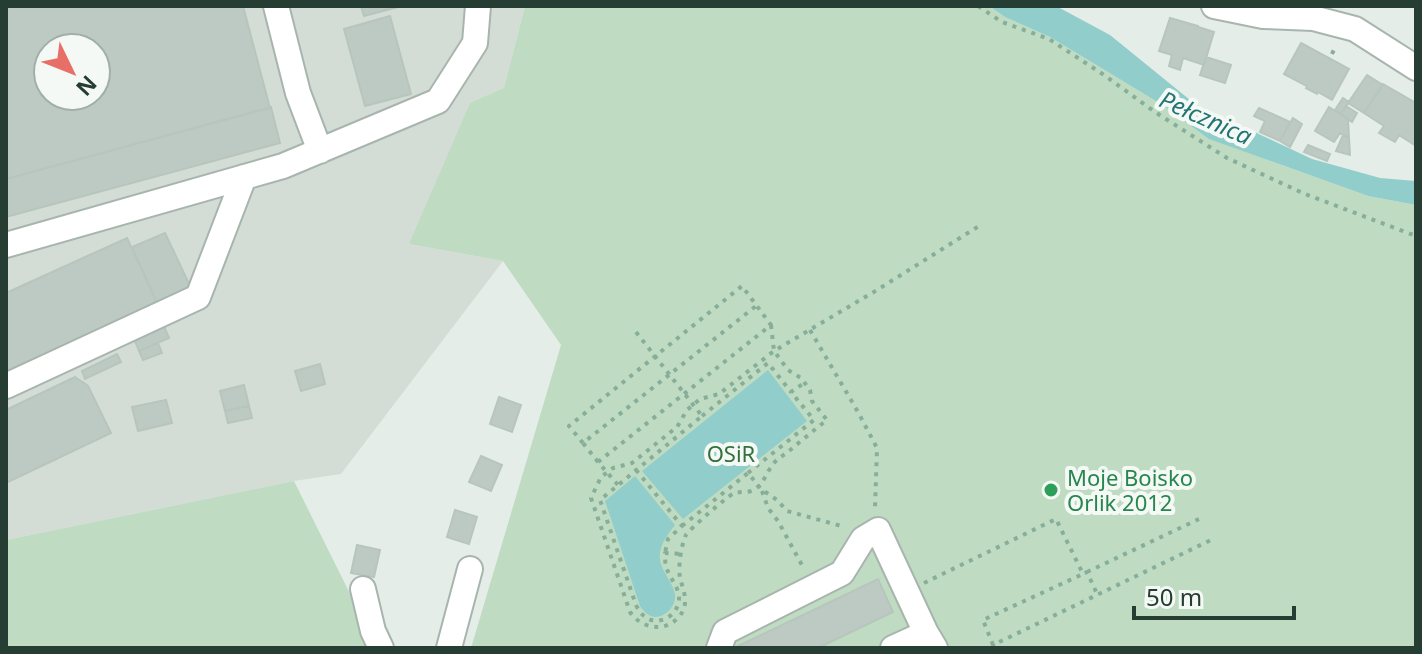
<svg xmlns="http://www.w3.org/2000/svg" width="1422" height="654" viewBox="0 0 1422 654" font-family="'Noto Sans',sans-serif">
	<rect width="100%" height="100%" fill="#e5ede8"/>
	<path fill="#d3ddd6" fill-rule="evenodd" d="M6,6H525L504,88L409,244L503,261L341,474L294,481L6,540ZM48,48H96V96H48Z"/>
	<path fill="#bfdcc2" d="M525,6H989L1005,17L1050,37L1164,106L1210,139L1368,196L1416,205V648H471L561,345L503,261L409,244L470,103L504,88Z
		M294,481L377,648H6V540Z"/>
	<path fill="#91cdcb" d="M989,6H1056L1110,35L1195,104L1312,159L1380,178L1416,181V205L1368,196L1209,139L1164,106L1050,37L1005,17Z
		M768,370L807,421L683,519L642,471Z
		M635,476L675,525C668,534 662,541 660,553C658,570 673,580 675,595C676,606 666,617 655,617C648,616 644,612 640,606L605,501Z"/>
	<path fill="#bdcac3" stroke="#b7c6bd" stroke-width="2" fill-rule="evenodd" d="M6,6H243L270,108L6,179ZM48,48H96V96H48Z
		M361,6H402L364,16Z
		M390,16L411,94L365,106L344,29Z
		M1170,18L1198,26V27L1214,32L1204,65L1183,58L1180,70L1169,66L1172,55L1159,51Z
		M1301,43L1349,69L1332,100L1318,92L1317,94L1306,88L1307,86L1284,74Z
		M1206,57L1231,65L1225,83L1200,75Z
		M1367,75L1383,85L1364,113L1348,103Z
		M1383,84L1416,103V146L1399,135L1395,142L1379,133L1384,126L1364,113Z
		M1343,98L1349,102L1341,114L1335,110Z
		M1346,106L1357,113L1352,122L1341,114Z
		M271,107L280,143L6,217V179Z
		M1329,107L1348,119L1349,138L1340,133L1334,142L1315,131Z
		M1259,108L1290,122L1280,141L1260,132L1265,121L1254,116Z
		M1293,118L1302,124L1290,147L1280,141Z
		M1343,135L1349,138L1350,155L1336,151Z
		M1308,145L1330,154L1327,161L1304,152Z
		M165,233L192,290L158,305L132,247Z
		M127,238L158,305L6,371V293Z
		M163,324L169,338L139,351L133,336Z
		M158,343L162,353L143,360L139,351Z
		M117,354L121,362L85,379L82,371Z
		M320,364L325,384L301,391L295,371Z
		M75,377L88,386L111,433L6,483V410Z
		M244,385L249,406L225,411L220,391Z
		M499,397L521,405L512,432L490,424Z
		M166,400L172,423L138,431L132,407Z
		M249,406L252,418L228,423L225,411Z
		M481,456L502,465L491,491L469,482Z
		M455,510L477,517L469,544L447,537Z
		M357,545L380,550L374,577L351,573Z
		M878,579L893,612L818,648H734Z"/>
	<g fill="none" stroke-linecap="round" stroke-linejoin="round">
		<defs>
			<path id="minor" d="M276,6L298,93L320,151
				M1214,6L1263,16L1313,18L1355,29L1416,68
				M6,245L283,166L438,101L475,43L478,6
				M6,386L198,297L244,177
				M363,589L373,631L381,648
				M449,648L470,569
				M719,648L725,632L842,573L863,539L878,530L926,633L935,648
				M893,648L926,633"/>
		</defs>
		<use href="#minor" stroke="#a8b5ae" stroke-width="28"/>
		<path stroke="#87ae9a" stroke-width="4" stroke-dasharray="4 6" stroke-linecap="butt" d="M978,6L1002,22L1049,39L1104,75L1155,112L1227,158L1305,194L1416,236
			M1332,54L1336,45
			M771,325L774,351L788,370L801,378L810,390L812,401L827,420C814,430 801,441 789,451C784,455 778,458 774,463C766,472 764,486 751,491C745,493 738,491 733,494C726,497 689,530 686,535C681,546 678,565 680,578C684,592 690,605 678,618C663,633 641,628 630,612L591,498L601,477L613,468L632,463L677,427L687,410L700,399L719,394L774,351L877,290L979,226
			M810,330L858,412L877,448L875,508
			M636,332L702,416L600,500L636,605C649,634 681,618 679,596C676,579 664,576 665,553L681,554
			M702,416L768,363L791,392
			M583,443L569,426L742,286L771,325L598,462L618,485
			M598,462L583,443L756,306
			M636,470L682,526L668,539L665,553
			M748,473L814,420L791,392L804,383
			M762,491L768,508L778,521L803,567
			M682,526L748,473L761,489L777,500L787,511L845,527
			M1087,572L1199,519
			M924,583L1056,519L1083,574L1087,572L1098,596
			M993,645L983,620L1083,574
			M994,648L993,645L1211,540"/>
		<use href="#minor" stroke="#fff" stroke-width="24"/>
	</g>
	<circle fill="#2e9e5b" stroke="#f5f9f6" stroke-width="3" cx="1051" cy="490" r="8"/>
	<g text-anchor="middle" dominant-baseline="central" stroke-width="8" stroke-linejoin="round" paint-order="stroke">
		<g font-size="22" fill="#32713e" stroke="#f5f9f6">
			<text x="731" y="453">OSiR</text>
		</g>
		<g font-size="22" fill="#27864d" stroke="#f5f9f6" text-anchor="start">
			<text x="1067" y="477">Moje Boisko<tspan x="1067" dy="25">Orlik 2012</tspan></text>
		</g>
		<g font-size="24" font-style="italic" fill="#237573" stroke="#f5f9f6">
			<text transform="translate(1206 117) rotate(24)">Pełcznica</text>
		</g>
	</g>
	<rect width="1422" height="654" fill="none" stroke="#253d32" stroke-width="16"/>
	<g transform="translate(72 72) rotate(133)"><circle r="38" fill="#f5f9f6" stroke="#a2aea8" stroke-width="2"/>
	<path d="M0-6L14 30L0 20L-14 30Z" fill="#e86e68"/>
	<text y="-12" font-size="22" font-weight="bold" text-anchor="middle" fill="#253d32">N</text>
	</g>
	<path d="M1134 606v12h160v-12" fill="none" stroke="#253d32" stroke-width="4"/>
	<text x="1146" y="606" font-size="24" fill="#253d32" stroke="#f5f9f6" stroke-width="6" paint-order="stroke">50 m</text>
</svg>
